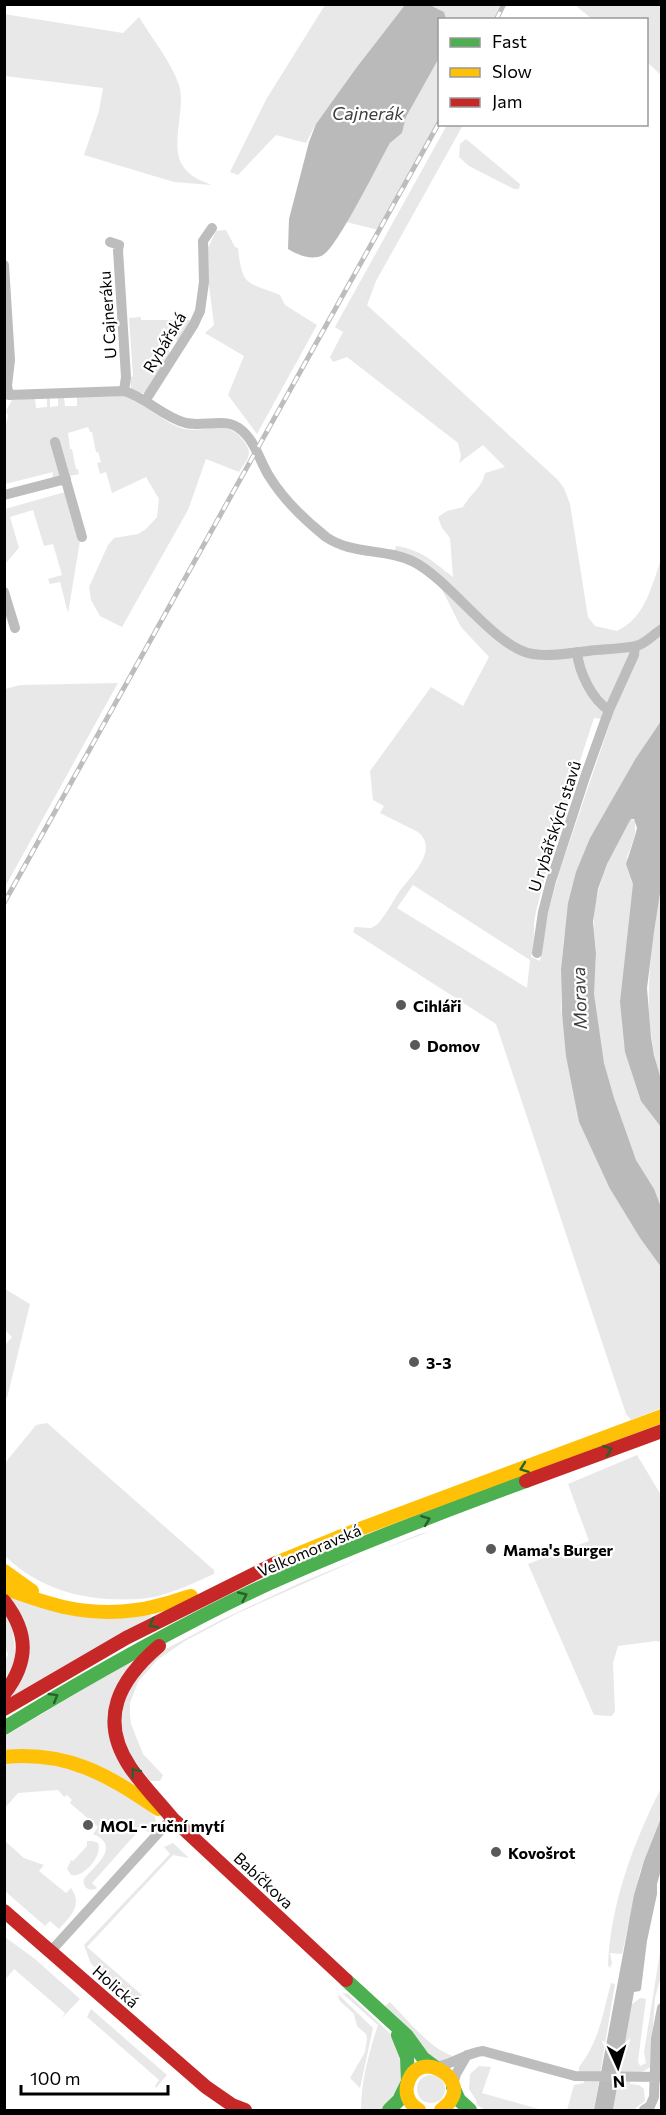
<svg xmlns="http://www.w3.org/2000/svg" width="666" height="2115" viewBox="0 0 666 2115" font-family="Commissioner,sans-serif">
	<rect width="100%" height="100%" fill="#fff"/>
	<path fill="#e8e8e8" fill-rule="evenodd" d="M325,5H406L316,124L306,143L276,135L238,175L230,172L267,98Z
		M430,5H504L496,20L446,19L444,12Z
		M575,5H661V75L647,62L646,20L592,19Z
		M4,14L123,33L139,17C151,37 172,63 179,85C187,110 166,152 187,171C193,178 203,181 211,185L174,182L84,155L99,111L103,88L5,76Z
		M439,58V121L379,230L346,222L390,143L402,133L406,117Z
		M447,125H463L376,281L367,305L558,480L564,488L570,504L588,617L595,626L617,631C645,618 651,587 661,560V721L636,759L590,838L564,937L561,969V1008L579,1122L607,1183L640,1238L661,1267V1408L631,1420L626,1414L496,1024L353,932L355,927L371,928L378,924C386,914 392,903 399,892C410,877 440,850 418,832L380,813L384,806L373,800L370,771L431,687L463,706L489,657L461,627L435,576L394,554L396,546C422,550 432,561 453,577L450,538L442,528L438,517L447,511L463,507C470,494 482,488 485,473L505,467L483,445L459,463L461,456L458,443L347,357L333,362L330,357L343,332L335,327ZM594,718L611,720L560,870L548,912L540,961L531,957C536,942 532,927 536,912C552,846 573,782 594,718ZM413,885L530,960L527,988L397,908Z
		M466,139L520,184L519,189H514L469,166L459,157L460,144Z
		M226,230L235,247L238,248C242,287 247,282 280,295L285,305L317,325L257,434L228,395L244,356L205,333L214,325L205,254L216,231Z
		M141,317V320H194L178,342L170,330L164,332L168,344L170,357L145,393H140L131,389L130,378L133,376L129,318Z
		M121,395C142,402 158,418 178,427C204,437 223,415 243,440C254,454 248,458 239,472L206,459L188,510L122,627L100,616L91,600L89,587L108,545L114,538L138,534L146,529L157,517L159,499L146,477L112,493L106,472L100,474L97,463L101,462L98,452H96L92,432H90L88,427L68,433L70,449H72L76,469H78L79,474L52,480L53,472L5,484L4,432L8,416L6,411L12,400L35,398L36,408L47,407V398H50V407L58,406V398L64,397L65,406H77V397Z
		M65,492L80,541L68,613L60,582L50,584L48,579L62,575L53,544L44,546L33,510L10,517L19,548L5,564V509Z
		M118,683L104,708L5,887V689L20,685Z
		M631,819L635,821V836L627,857L633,884L661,1127V1207C654,1190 643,1175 635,1158C615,1111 596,1046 594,994C593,980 596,967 596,953C596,942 593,931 594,921C595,888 612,845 631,819Z
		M661,887V1079C640,1013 650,954 661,887Z
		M5,1289L30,1304L7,1398L4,1396L5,1345L12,1337L5,1330Z
		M47,1423L214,1570V1574C192,1584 165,1597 140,1599C90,1602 42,1592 5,1556V1463L36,1425Z
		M637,1455L661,1495V1642L656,1641L618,1646L613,1663L615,1711L612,1716L594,1715L528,1564L589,1541L568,1484Z
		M429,1532L368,1555L238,1613L185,1641L157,1660L138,1682L130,1703V1714L131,1724L143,1754L163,1775L160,1781H150L127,1751L120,1719L127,1687L162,1651L221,1620L302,1582L420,1534Z
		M10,1597L151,1615L152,1616L11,1698L18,1686Z
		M5,1610L11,1619L18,1650L5,1686V1662L8,1654L5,1649Z
		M132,1660L111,1701L136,1784L5,1751V1736Z
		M16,1760L83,1770L147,1809L155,1817L156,1823L148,1832L142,1827L92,1883L97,1888C90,1892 82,1888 84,1879C95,1865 122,1846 93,1834L98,1827L70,1803L72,1800L67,1795L64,1797L58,1790L18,1793L5,1808V1762Z
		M661,1788V1818L640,1872L622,1954L610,1953L612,1963L610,1968L608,1965C611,1902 633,1844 661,1788Z
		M5,1841L24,1858L44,1865L39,1871L66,1893L71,1888C83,1905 71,1916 59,1929L50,1921L45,1926L5,1891Z
		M87,1841H93L98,1843C103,1855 84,1878 71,1875L67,1869L71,1860L73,1861L87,1846Z
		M173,1843L189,1858L173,1855L87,1947L142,1995L134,2003L91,1964L84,1945L170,1854L164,1847Z
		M5,1937L35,1959L80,1999L61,2019L65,2013L14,1969L5,1980Z
		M661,1946V1976L655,1998L650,2067L644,2071L632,2074L630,2084L639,2085L644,2089L645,2101L633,2110H613L631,2005L640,1998L646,1999L638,2061L640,2066L646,2063L644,2052Z
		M611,1983L615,1984L594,2110H567L574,2085L584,2083L585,2074L579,2072V2067C599,2042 603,2013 611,1983Z
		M342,1993L348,1994L396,2039L403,2049L402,2081L383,2110H361C361,2082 369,2052 378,2025Z
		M338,1994L373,2028L360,2088L350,2078L365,2052L367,2039L366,2034L357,2026L354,2014L339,2000Z
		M390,2002C407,2019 430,2049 453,2056L443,2061H435L385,2006Z
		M91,2009L167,2075L156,2088L155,2086L159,2080L87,2017Z
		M479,2066L491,2067L482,2093L542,2110H485L477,2105L476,2100L469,2089L470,2074Z
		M417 2089a14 14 0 1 1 28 0a14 14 0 1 1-28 0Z"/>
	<path fill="#bababa" d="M405,5H430L444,12L446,19L440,20L439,58L406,117L402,133L390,143C379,162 337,248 323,255C312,261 298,255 288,249L289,219L309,142L316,124L357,67Z
		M661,721V887L654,932L647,988L651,1037L654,1055L661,1079V1127L641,1101L625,1052L620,1002L633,884L626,864L635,836L637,828L634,819H631L628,824L607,864L598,889L593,922L596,953L594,994L604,1063L614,1098L636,1160L654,1189L661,1207V1267L640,1238L609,1187L579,1122L566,1056L562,1013L561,969L568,903L576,872L590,838L636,758Z
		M661,1818V1870L657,1884V1894L647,1941L641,1989L640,1991L634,1992L613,2110H594L634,1895L644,1861Z"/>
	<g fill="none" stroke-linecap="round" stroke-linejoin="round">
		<path stroke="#bdbdbd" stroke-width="10" d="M110,242L119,245L118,250L126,377L124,391
			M4,265L10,360L7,386L9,395
			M9,395L124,391C147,398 163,417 186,423C204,427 225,417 240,429C255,440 260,462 269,476C283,499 306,521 326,537C352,555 386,548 414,562C451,581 496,649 533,654C551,657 571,653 588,651C602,649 627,649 639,645C647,642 654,634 662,629
			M145,401L194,324L200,311L204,282L203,241L212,228
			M55,442L82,537
			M4,495L66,479
			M4,592L15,628
			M577,652C579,672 592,700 609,710
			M537,953L543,912L551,881L585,777L609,710L634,655L635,646
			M51,1951L172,1818
			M435,2067C452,2065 465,2053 483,2051L575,2076L662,2077
			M453,2084L456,2074L467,2055
			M644,2110L650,2106L654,2097L656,2039L662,2008"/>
		<path stroke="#4caf50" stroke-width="14" d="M4,1728C90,1676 177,1626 268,1584C352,1546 439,1513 526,1481
			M346,1980L407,2036L423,2058L435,2067
			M398,2035L407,2057L408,2081
			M453,2087L459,2100L470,2110
			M389,2110L399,2100L407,2084"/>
		<path stroke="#ffc107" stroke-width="14" d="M276,1563L349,1533L662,1416
			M4,1571L32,1591
			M4,1588C50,1605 86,1617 136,1610C155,1608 173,1601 191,1596
			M4,1757C68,1751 106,1774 158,1809
			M419,2110C411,2105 405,2097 407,2086C415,2047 467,2075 451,2100C449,2104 444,2107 441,2110"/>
		<path stroke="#c62828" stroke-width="14" d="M526,1481L662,1431
			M4,1601C29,1633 29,1662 4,1694
			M159,1646C119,1680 98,1719 130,1767C143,1786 158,1801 172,1818
			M4,1709L126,1638L276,1563
			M172,1818L346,1980
			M4,1911L206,2087L232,2105L245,2110"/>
		<defs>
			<path id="rail" d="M496,20L504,4
				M4,903L440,121"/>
		</defs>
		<use href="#rail" stroke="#bdbdbd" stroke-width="5"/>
		<use href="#rail" stroke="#fff" stroke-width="3" stroke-dasharray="9" stroke-linecap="butt"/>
	</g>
	<defs><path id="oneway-chevron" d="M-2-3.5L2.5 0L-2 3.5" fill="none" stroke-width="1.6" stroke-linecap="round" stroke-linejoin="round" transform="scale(1.5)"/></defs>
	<g stroke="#2a602c">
		<use href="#oneway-chevron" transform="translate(608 1450) rotate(-20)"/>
		<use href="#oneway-chevron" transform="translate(524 1468) rotate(160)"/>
		<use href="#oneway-chevron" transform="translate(426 1520) rotate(-21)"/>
		<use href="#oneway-chevron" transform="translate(243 1596) rotate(-25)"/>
		<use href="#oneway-chevron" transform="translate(153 1624) rotate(152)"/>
		<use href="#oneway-chevron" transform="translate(54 1697) rotate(-31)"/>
		<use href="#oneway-chevron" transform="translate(135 1772) rotate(-128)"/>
	</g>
	<g fill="#595959" stroke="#fff" stroke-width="2">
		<circle cx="401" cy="1005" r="6"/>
		<circle cx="415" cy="1045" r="6"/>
		<circle cx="414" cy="1362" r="6"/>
		<circle cx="491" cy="1549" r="6"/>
		<circle cx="88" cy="1825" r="6"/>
		<circle cx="496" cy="1852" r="6"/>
	</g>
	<g text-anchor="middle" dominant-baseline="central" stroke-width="4.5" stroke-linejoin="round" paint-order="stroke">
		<g font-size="16" fill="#000" stroke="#fff">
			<text transform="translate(107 315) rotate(-94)">U Cajneráku</text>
			<text transform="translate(164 342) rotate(-59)">Rybářská</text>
			<text transform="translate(554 826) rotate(-72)">U rybářských stavů</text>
			<text transform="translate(309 1550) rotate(-23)">Velkomoravská</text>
			<text transform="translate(264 1880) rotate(43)">Babíčkova</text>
			<text transform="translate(116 1986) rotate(41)">Holická</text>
		</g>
		<g font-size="16" font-weight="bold" fill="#000" stroke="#fff" text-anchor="start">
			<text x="413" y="1005">Cihláři</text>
			<text x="427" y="1045">Domov</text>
			<text x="426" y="1362">3-3</text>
			<text x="503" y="1549">Mama's Burger</text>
			<text x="100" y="1825">MOL - ruční mytí</text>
			<text x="508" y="1852">Kovošrot</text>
		</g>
		<g font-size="18" font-style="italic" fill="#3d3d3d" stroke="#fff">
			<text x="368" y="113">Cajnerák</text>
			<text transform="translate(579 998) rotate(-92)">Morava</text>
		</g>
	</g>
	<rect width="666" height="2115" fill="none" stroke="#000000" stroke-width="12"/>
	<rect x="438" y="18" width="210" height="108" fill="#ffffff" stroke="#999999" stroke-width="1.5"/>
	<rect x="450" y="38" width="30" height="9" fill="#4caf50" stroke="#999999" stroke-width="1.5"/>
	<text x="492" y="48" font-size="18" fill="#000000">Fast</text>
	<rect x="450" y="68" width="30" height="9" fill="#ffc107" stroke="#999999" stroke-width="1.5"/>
	<text x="492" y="78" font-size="18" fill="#000000">Slow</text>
	<rect x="450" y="98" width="30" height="9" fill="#c62828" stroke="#999999" stroke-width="1.5"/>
	<text x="492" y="108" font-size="18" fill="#000000">Jam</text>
	<g transform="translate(618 2067) rotate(176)" stroke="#ffffff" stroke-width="4.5" paint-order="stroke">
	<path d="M0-4.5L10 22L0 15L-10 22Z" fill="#000000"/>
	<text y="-9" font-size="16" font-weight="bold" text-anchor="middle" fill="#000000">N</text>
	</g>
	<path d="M21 2085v9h147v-9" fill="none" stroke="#000000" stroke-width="3"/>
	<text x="30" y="2085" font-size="18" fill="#000000" stroke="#ffffff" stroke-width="4.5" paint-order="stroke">100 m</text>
</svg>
